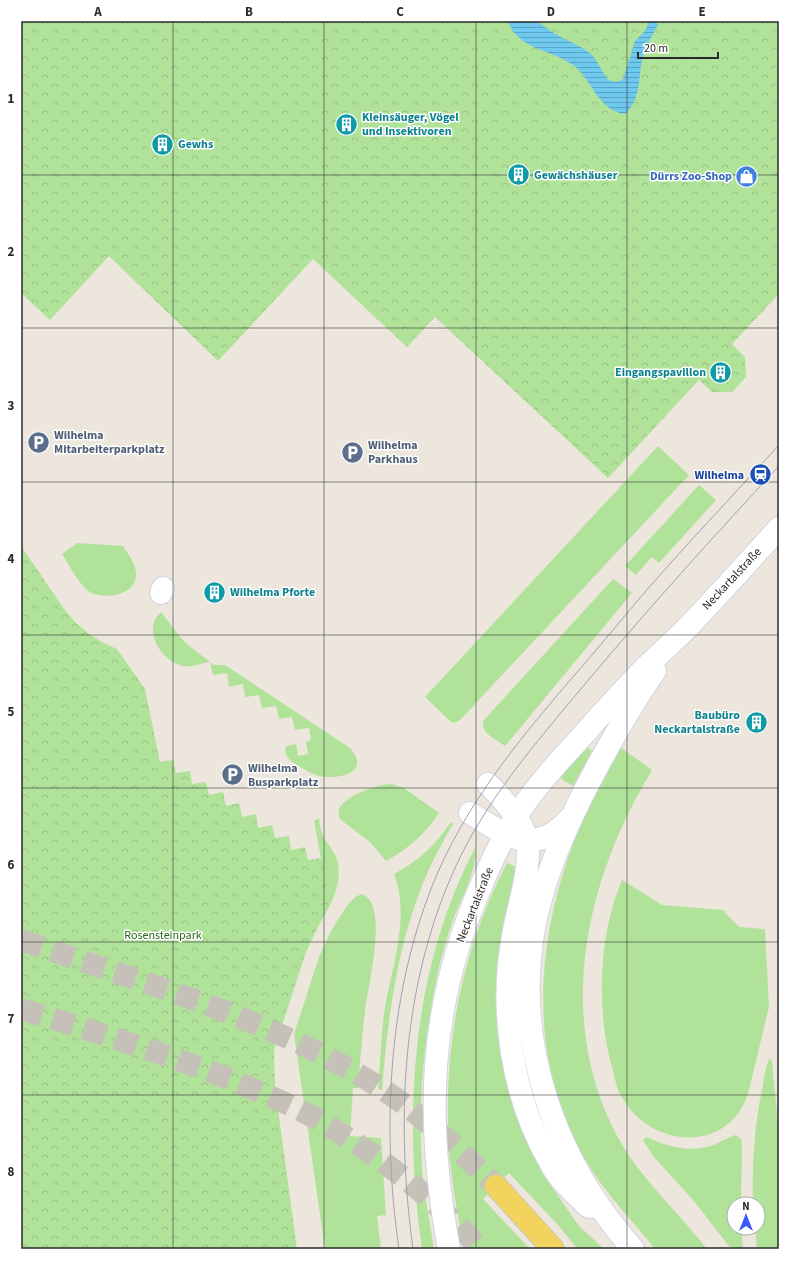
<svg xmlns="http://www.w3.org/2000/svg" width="800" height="1270" viewBox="0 0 800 1270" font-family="'Source Sans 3',sans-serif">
	<defs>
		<pattern id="park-crowns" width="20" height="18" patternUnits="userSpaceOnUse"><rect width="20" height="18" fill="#b0e399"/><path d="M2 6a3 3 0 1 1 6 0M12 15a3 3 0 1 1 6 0" fill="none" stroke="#98c384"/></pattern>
		<pattern id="water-rules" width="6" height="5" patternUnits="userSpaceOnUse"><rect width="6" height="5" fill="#6fc9ef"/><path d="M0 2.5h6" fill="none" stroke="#5ba3c2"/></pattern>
	</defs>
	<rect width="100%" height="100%" fill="#ece6dc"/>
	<path fill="#b0e399" d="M658,446L689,475L461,719L455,723L451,722L425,697Z
		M699,485L716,500L659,563L652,557L636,575L625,566Z
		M77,543L123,546C128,554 136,563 136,574C137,596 101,601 87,590C77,581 70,566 62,554Z
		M613,579L632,593L505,746C497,740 478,732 484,720Z
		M161,612L180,637L188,645L214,665H225L350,748C372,773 338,780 319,776C311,774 304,769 297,765C289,760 283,756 286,746L296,744L298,756L308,754L306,742L311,740L309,728L295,730L292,717L279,719L276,706L262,708L259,695L245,697L243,684L229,687L227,673L213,675L210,662C202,663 190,668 182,666C160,660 142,629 161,612Z
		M587,747L592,751L573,786L560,778Z
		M620,747L652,770C641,789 630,808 621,829C575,932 564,1051 626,1151C649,1187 681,1215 707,1249H655C632,1220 605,1193 586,1161C523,1053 536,928 584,817C594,793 608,770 620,747Z
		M391,784L404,788L439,813C425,834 408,849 386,861L370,842L341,820C326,801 378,784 391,784Z
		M319,818C321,837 325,838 334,853C343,868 338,889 330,905L314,821Z
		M451,822L453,824C445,838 437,852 430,867C398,937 388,1014 382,1090L378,1089C380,1064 381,1038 384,1013C391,967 411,920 394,874C418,861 436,845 451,822Z
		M475,848C478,869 461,899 453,920C448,934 444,948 440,963C423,1037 416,1114 424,1189C427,1209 431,1229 434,1249H422C403,1115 411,970 475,848Z
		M507,863L519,868L505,937L529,1143L543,1174L579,1226L604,1249H577L559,1226L509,1173L483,1199L530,1249H464C458,1215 451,1181 449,1147C443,1049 461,950 507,863Z
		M622,880L662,905L723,910L739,927L765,929L769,1007L748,1094C727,1155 650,1148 622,1097C617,1089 615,1080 613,1071C596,1014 598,935 622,880Z
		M362,894C390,904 367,989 365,1011C362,1037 360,1062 358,1088H353L350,1136L381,1138L386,1215L377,1216L381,1249H325L294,1034L319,957L331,931L346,907L355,897Z
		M769,1059H771L772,1062L779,1135V1249H757L755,1228H758V1204H753C752,1166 754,1128 762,1090C764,1080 765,1069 769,1059Z
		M736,1135L741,1139L742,1144L741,1204H734V1228H741L743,1249H731L694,1201L653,1156L643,1140L645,1138L647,1137C667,1147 692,1153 713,1145C721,1142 728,1137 736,1135Z"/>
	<path fill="url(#park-crowns)" d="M21,21H779V294L732,344L745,357L746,377L732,392H712L699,380L608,478L435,317L407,347L313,259L218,361L109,256L50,320L21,293Z
		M21,546L64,609L76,623L88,633L102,642L117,649L145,689L160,762L173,760L176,773L190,771L192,784L206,782L209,795L223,792L226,806L239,803L242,817L256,814L258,828L272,825L275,838L289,836L291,850L305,847L308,860L322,858L330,905L319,925L306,952L274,1050L275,1087L297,1249H21Z"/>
	<path fill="url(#water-rules)" d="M508,21C514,21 532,19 536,21C539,22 550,31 554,33C566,41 581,45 592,55C598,61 604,77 609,80C614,83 619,82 623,79L635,41L644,32L650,21H656L658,25C653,34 648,42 644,53C637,75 643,97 625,114C598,111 592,79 573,65C551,49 518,50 508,21Z"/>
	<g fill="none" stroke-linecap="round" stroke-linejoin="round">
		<path stroke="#c5c0b8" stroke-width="22" stroke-dasharray="22 11" stroke-linecap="butt" d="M21,940C138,981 259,1015 366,1079C415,1108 456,1147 496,1186
			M21,1009C89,1030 158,1051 224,1077C255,1090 286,1102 315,1118C355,1141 392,1167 426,1196C445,1213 464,1230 480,1249"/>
		<defs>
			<path id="minor" d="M161,593L163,588"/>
			<path id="secondary" d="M488,784C502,798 523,820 527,841C532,868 517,909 513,936C499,1011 512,1098 551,1164C560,1181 575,1194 589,1207
				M470,813C505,835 535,858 569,819
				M449,1249C425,1120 428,1007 481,886C491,862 502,839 515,818C535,787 560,760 585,733C604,711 624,689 645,668C658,655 672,643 685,630C717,597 748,562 779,528
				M633,1249C554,1160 512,1041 535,923C546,869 570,817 596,769C614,736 633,702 655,671"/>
			<path id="primary" d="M496,1186L553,1249"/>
		</defs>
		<use href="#minor" stroke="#d2d4e3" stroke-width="24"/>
		<use href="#secondary" stroke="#d2d4e3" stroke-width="24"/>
		<use href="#primary" stroke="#c8c8c8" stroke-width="24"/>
		<use href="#minor" stroke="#fff" stroke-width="22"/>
		<use href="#secondary" stroke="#fff" stroke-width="22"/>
		<use href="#primary" stroke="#f1d35d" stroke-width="22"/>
		<path stroke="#9fa1b5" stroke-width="1" d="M399,1249C381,1126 388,987 438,872C474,790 534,722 592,655C614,629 636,602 659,576C698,532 739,489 779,445
			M413,1249C396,1125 401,993 451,877C482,804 535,744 585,684C648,609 713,537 779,466"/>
	</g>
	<path fill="none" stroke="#2a2a2a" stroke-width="1" stroke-opacity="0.55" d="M173,21V1249M324,21V1249M476,21V1249M627,21V1249M21,175H779M21,328H779M21,482H779M21,635H779M21,788H779M21,942H779M21,1095H779"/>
	<defs>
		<symbol id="building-disc" viewBox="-11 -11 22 22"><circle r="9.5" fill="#0f9aa8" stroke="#fff"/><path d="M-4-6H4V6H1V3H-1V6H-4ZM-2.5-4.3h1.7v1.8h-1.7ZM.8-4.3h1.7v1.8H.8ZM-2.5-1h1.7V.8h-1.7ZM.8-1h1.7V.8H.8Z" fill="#fff"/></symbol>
		<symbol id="shop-disc" viewBox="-11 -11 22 22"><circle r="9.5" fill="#3f7fe0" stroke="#fff"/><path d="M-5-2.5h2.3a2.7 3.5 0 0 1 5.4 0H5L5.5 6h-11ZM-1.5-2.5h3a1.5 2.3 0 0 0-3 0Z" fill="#fff"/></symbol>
		<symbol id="parking-disc" viewBox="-11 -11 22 22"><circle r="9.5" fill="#5c6f8a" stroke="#fff"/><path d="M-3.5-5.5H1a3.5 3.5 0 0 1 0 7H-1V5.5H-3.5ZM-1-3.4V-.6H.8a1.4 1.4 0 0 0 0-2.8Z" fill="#fff"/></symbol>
		<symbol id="station-disc" viewBox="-11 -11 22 22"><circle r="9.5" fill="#1a4fb4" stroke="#fff"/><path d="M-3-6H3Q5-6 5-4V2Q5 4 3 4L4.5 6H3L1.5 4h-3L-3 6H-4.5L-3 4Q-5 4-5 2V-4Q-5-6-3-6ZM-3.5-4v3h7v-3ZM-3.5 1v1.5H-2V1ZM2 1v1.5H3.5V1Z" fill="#fff"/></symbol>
	</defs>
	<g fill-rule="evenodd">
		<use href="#building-disc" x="334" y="112" width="25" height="25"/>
		<use href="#building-disc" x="150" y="132" width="25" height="25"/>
		<use href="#building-disc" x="506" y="162" width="25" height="25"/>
		<use href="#shop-disc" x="734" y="164" width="25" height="25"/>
		<use href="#building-disc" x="708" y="360" width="25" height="25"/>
		<use href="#parking-disc" x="26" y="430" width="25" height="25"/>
		<use href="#parking-disc" x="340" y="440" width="25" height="25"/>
		<use href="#station-disc" x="748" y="462" width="25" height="25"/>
		<use href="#building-disc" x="202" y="580" width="25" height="25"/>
		<use href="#building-disc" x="744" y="710" width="25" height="25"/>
		<use href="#parking-disc" x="220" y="762" width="25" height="25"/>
	</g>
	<g text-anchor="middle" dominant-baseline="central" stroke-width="3" stroke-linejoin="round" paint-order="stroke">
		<g font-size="12" font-weight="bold" fill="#0d838f" stroke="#fff" text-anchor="start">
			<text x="362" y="117">Kleinsäuger, Vögel<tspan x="362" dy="14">und Insektivoren</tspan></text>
			<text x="178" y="144">Gewhs</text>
			<text x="534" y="175">Gewächshäuser</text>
			<text x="706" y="372" text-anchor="end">Eingangspavillon</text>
			<text x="230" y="592">Wilhelma Pforte</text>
			<text x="740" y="715" text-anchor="end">Baubüro<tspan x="740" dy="14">Neckartalstraße</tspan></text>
		</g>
		<g font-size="12" font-weight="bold" fill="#366cbe" stroke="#fff" text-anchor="end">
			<text x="732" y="176">Dürrs Zoo-Shop</text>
		</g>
		<g font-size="12" font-weight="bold" fill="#4e5e75" stroke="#fff" text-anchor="start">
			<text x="54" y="435">Wilhelma<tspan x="54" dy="14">Mitarbeiterparkplatz</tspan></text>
			<text x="368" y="445">Wilhelma<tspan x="368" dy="14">Parkhaus</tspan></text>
			<text x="248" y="768">Wilhelma<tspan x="248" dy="14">Busparkplatz</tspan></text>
		</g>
		<g font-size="12" font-weight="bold" fill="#164399" stroke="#fff" text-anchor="end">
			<text x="744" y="475">Wilhelma</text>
		</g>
		<g font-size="12" fill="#2a2a2a" stroke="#fff">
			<text transform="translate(732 579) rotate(-47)">Neckartalstraße</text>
			<text transform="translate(475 905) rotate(-68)">Neckartalstraße</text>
		</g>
		<g font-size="12" fill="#28681a" stroke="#fff">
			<text x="163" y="935">Rosensteinpark</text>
		</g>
	</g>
	<rect width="800" height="1270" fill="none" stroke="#ffffff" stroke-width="44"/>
	<g transform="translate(746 1216)"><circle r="19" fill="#ffffff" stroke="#aaaaaa"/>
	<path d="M0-3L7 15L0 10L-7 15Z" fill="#3c59fa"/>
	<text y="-6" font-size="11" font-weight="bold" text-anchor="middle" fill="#2a2a2a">N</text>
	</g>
	<path d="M638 52v6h80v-6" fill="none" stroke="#2a2a2a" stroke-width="2"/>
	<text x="644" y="52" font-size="12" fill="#2a2a2a" stroke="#ffffff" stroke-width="3" paint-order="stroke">20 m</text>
	<rect x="22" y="22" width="756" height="1226" fill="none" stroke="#2a2a2a" stroke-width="1.5"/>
	<g font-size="13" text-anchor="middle" font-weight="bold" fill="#2a2a2a">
		<text x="98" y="16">A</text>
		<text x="249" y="16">B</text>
		<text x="400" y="16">C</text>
		<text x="551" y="16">D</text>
		<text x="702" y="16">E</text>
		<text x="11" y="103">1</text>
		<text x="11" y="256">2</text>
		<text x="11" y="410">3</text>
		<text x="11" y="563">4</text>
		<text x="11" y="716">5</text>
		<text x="11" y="869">6</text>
		<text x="11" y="1023">7</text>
		<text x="11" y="1176">8</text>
	</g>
</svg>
